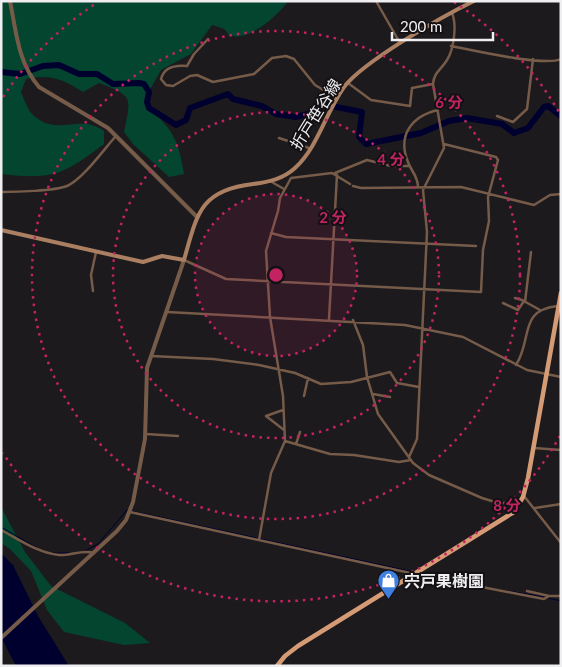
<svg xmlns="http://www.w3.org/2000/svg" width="562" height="667" viewBox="0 0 562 667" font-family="Lato,'Noto Sans JP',sans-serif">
	<rect width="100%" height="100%" fill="#1c1a1d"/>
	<path fill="#044530" d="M1,1H288C279,15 250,40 232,36C227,35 227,31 224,29C220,27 216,26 212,25L191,54L161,70L149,91L147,108C174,128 179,143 184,174L169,177L133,144L124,132C131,97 134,96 99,83L83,92C62,79 51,74 26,79L21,92C24,99 28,111 34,116C59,137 79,113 104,131V144C63,175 53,180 1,174Z
		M1,507L25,552L51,586L125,623L150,643L124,645L64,632L47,610L31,571L10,549L1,543Z"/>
	<path fill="#00002f" d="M1,553L13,565L38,616L69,666H16L1,637Z"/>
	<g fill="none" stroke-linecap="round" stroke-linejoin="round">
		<path stroke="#00002f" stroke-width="1" d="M1,527L37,548
			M85,551L98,544L127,510L414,572
			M53,553H69
			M418,573L439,577
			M509,591L544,597
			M548,598L561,601"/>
		<path stroke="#00002f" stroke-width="6" d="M1,72L20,74L43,66L59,65L79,74H97L113,84L139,83L144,84L149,92L147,102L149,108L176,125L186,120L190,108L228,94L233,99L262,106L276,114L296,117L316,112L326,105L362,112L359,137L366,144L421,133L449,121L467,118L502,124L514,133L528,128L544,107L548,106L561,116"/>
		<path stroke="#765b49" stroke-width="2.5" d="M376,1L400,43
			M208,39L194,54L187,66C176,65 164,67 161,79L166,85L173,86L190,76L197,75L213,82L254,74L272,58L286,56L294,59L315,85L337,98
			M451,46C471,50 545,67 561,59
			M348,83L371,100L410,106L412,88L433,84
			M497,116L513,122L527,109L533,59
			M279,138L309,148
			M335,173L367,160L391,166H409
			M270,181L284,189
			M353,186L361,188L461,187L534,205L550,195L561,194
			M418,187C418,176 411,171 408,162C397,135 412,116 438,110
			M1,192C16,192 54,191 67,186C83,179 104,149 116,136
			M271,233L286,237L476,246
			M184,260L226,279L481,292L483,250L489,221L488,197L498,160L496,157L444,144
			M93,291L91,275L96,252
			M515,298L522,300L540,310
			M525,302L531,252
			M503,303L518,310L524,301
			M167,312L405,325L463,337L527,370L561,377
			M329,319L337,175
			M353,320L363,345L367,377L378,414L413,463L429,475L482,498L498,503H519
			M151,356L213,359L259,365L295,373L321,384L351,382L390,372L397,383L419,387
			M516,365C533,338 518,310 558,306
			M373,394L390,397
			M304,396L308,378
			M266,416L284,430
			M266,416L283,410
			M146,434L178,436
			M285,441L330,454L354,455L399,462L411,460
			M296,444L300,432
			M534,448L561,450
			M409,457L417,439L427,232L423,190L444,148L433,84C434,72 441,70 447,60C454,49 457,25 452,13
			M524,496L561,543
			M535,508L561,504
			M130,512L415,574L544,599L549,596
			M1,530C20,540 38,553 59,555C70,556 83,549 94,553
			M259,540L271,473L285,441L283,396L270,317L266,251L278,211L280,198L291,178L332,173L350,184
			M527,591L549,596H561"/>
		<path stroke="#765b49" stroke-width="4" d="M10,1C16,31 18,63 39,87L108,128L197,217
			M1,638L117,531L126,520L133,502L145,439L147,368L184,260"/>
		<path stroke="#ab7f61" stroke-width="4" d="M1,230L143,262L162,256L184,260C197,214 200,190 253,184C269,182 283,179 295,168C318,147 326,112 344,87C364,61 443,16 474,1"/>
		<path stroke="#d49b75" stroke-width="4.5" d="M277,666L285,656L298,646L514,512L523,497L528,478L561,293"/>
	</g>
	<circle cx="276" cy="275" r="81" fill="#c42362" fill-opacity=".12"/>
	<g fill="none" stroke="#c42362" stroke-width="2.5" stroke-dasharray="2.5 5">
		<circle cx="276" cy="275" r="81"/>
		<circle cx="276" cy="275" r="163"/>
		<circle cx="276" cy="275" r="244"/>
		<path d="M560 436A326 326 0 0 1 3 453M3 97A326 326 0 0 1 98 2M454 2A326 326 0 0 1 560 114"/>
	</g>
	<defs>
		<symbol id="shop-pin" viewBox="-11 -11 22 30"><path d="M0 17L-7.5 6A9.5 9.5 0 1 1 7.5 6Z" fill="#3f7fe0" stroke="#131114"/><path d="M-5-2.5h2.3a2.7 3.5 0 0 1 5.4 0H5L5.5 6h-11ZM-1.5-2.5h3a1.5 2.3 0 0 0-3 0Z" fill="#fff"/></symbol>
	</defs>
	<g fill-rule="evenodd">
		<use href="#shop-pin" x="376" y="568" width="25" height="34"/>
	</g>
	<g text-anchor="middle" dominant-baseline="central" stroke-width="4" stroke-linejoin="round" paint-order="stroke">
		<g font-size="16" fill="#efeef0" stroke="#131114">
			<text transform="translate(315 114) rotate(-58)">折戸笹谷線</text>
		</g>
		<g font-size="16" font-weight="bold" fill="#efeef0" stroke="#131114" text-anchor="start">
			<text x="404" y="580">宍戸果樹園</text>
		</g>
	</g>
	<circle cx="276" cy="275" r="8" fill="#c42362" stroke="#131114" stroke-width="2.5"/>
	<g font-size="15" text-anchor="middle" font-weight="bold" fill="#c42362" stroke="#131114" stroke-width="4" stroke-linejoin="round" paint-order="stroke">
		<text x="449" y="108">6 分</text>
		<text x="391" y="165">4 分</text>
		<text x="333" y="223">2 分</text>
		<text x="507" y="511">8 分</text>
	</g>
	<rect width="562" height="667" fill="none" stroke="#efeef0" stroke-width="5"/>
	<path d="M392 32v8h101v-8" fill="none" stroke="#efeef0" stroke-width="2.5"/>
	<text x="400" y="32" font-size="15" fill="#efeef0" stroke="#131114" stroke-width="4" paint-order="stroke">200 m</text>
</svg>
